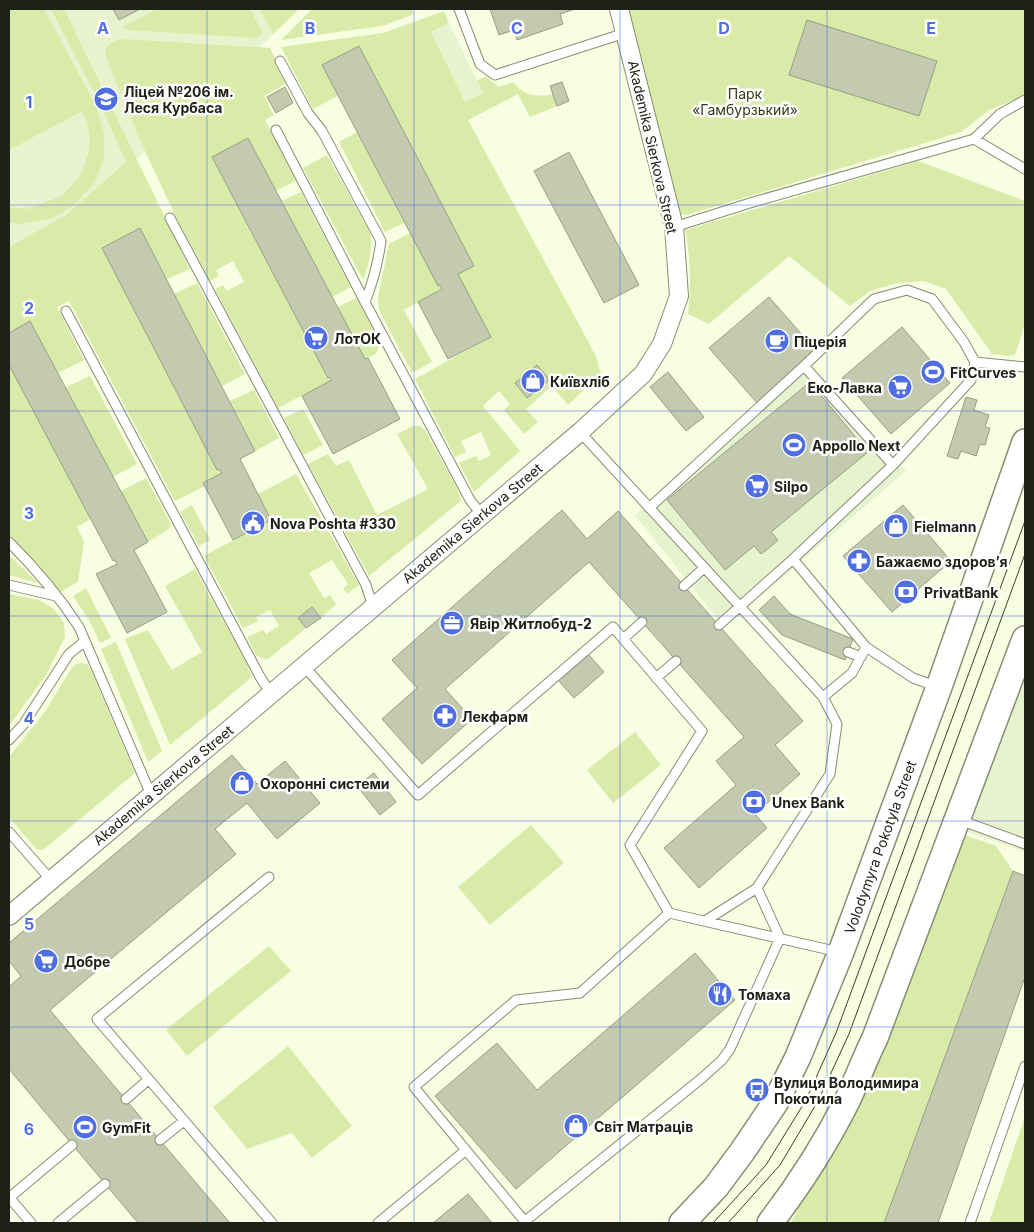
<svg xmlns="http://www.w3.org/2000/svg" width="1034" height="1232" viewBox="0 0 1034 1232" font-family="Inter,sans-serif">
	<rect width="100%" height="100%" fill="#f7fee2"/>
	<path fill="#e9f2ce" d="M9,9H299L259,48L145,151L66,218L9,250Z
		M449,23L483,93L465,102L431,32Z
		M804,365L817,374L906,471L724,627L635,515Z
		M1025,654V852L957,828Z"/>
	<path fill="#dbeaa8" d="M9,9H44L96,106L104,133V157L95,182L74,205L53,218L20,224L9,222V207L27,209L62,196L80,176L88,155L90,138L87,122L81,112L9,150Z
		M51,9H64L190,269L167,279L140,228L102,248L217,470L219,469L222,473L203,483L205,486L175,501L69,301L57,307L84,360L58,373L31,322L9,333V247L66,215L126,162L100,103Z
		M157,9H250L263,33L257,38L128,30L122,27Z
		M260,9H299L273,34Z
		M312,9H412L414,14L385,25L374,27L281,40Z
		M625,9H1025V95L989,110L961,132L687,215L677,213Z
		M444,11L449,23L431,32L465,102L483,93L477,80L486,77L499,87L513,82C523,95 537,98 553,94L557,106L530,117L518,94L468,120L596,356L601,374L568,405L552,386L526,409L538,422L524,434L504,410L510,404L499,391L483,406L520,451L474,492L459,463L476,456L479,461L491,455L481,432L461,441L466,452L455,457L415,379L491,337L458,274L474,266L359,46L322,65L338,96L313,109L281,47L383,33Z
		M123,39L270,48L287,83L264,96L274,115L265,120L296,181L276,191L248,138L212,158L328,378L330,377L332,380L278,408L215,289L223,285L227,291L244,282L233,261L216,270L219,276L210,281L176,217L145,151L105,55C107,43 111,41 123,39Z
		M357,132L404,223L385,232L339,142Z
		M327,155L370,232C373,250 369,264 363,280L303,168Z
		M918,161L1025,201V324L1015,355L1007,356L992,354L946,289L923,281L898,283L870,291L850,306L789,256L709,324L688,314C691,285 691,259 685,230Z
		M301,192L351,287L332,297L282,201Z
		M410,233L438,286L440,285L442,289L404,310L432,362L412,373L379,310L378,297L389,244Z
		M197,283L245,374L222,386L174,294Z
		M357,298L378,338L380,344L376,354L365,359L337,307Z
		M9,365L91,519L77,527L84,541L78,582L60,592L39,566L9,536Z
		M90,376L137,464L113,477L66,387Z
		M254,390L279,438L255,451L230,401Z
		M303,409L323,445L303,455L284,418Z
		M413,426H420L425,430L457,488L461,501L369,576L308,464L328,454L336,466L349,460L377,515L428,489L397,434Z
		M296,474L359,585L347,594L343,588L348,584L332,560L309,573L324,598L330,595L336,604L321,618L312,607L298,617L306,628L267,660L256,655L247,637L263,630L266,634L279,626L270,610L256,617L258,621L243,628L204,556L271,520L258,494Z
		M146,478L171,524L169,529L148,542L121,491Z
		M192,505L210,540L199,546L180,512Z
		M9,555L38,583L9,575Z
		M195,569L245,660L252,677L170,745L125,639L148,630L172,670L202,652L165,586Z
		M86,588L111,638L100,643L89,620L73,596Z
		M9,594L39,600L54,609L64,623L65,637L46,675L9,726Z
		M116,642L162,751L148,762L101,649Z
		M81,663L87,664L91,670L135,773L43,850L36,849L9,817V757L46,710L71,669L76,664Z
		M635,732L661,765L613,803L587,770Z
		M531,825L564,863L490,925L458,887Z
		M956,832L996,846L1013,871L885,1223H791L858,1086Z
		M269,946L291,971L187,1056L166,1030Z
		M288,1046L352,1126L312,1158L292,1133L247,1149L213,1107Z
		M1025,1116V1223H989Z"/>
	<path fill="#c3caaf" stroke="#989e84" d="M113,9H140L119,20Z
		M490,9H575L560,14L563,24L517,40L514,30L499,35Z
		M807,20L937,61L919,116L789,75Z
		M359,46L474,266L458,274L491,337L448,359L418,302L442,289L440,285L438,286L322,65Z
		M562,82L569,101L557,106L550,86Z
		M285,87L293,103L276,113L267,97Z
		M248,138L365,359L368,358L400,419L333,454L302,396L332,380L330,377L328,378L212,157Z
		M569,152L639,285L604,303L534,171Z
		M140,228L255,451L240,459L271,520L233,540L203,483L222,473L219,469L217,470L102,248Z
		M769,297L818,353L758,404L709,348Z
		M30,321L148,542L134,550L167,612L127,633L96,574L117,564L115,560L113,561L9,365V333Z
		M902,327L950,383L891,434L842,378Z
		M537,365L550,380L527,398L515,383Z
		M668,372L704,417L686,431L650,387Z
		M810,382L868,452L771,532L778,540L769,548L761,554L754,546L725,570L667,500Z
		M966,397L977,400L974,410L989,415L985,427L990,428L985,445L980,444L976,456L961,451L958,459L947,456Z
		M903,505L951,561L892,612L843,556Z
		M562,510L587,539L618,511L803,721L775,745L800,774L755,814L767,828L699,888L664,848L736,785L716,761L744,737L589,562L445,689L472,719L422,764L382,719L417,688L392,660Z
		M774,596L790,614L853,639L845,660L782,635L759,610Z
		M312,607L321,618L306,628L298,618Z
		M588,654L604,672L574,698L558,680Z
		M232,755L257,784L285,761L320,803L277,839L247,803L215,829L236,854L50,1010L230,1223H138L9,1069V987L21,976L9,961V943Z
		M374,773L396,802L380,815L357,786Z
		M1013,871L1025,876V977L938,1223H884Z
		M695,953L735,1000L516,1189L435,1096L497,1043L537,1090Z
		M468,1194L492,1223H433Z"/>
	<g fill="none" stroke-linecap="round" stroke-linejoin="round">
		<defs>
			<path id="lane" d="M459,9L480,64L495,75L625,33
				M280,61L308,113L322,131L381,241C378,263 373,282 365,302L470,500L482,515
				M276,130L365,302
				M974,139L1025,169
				M170,218L366,585L373,607
				M674,227L750,203L974,139L1000,114L1025,100
				M66,311L259,675L271,694
				M804,366L893,465
				M649,508L804,366L874,299L907,290L932,299L964,342L975,362
				M9,542C35,568 59,596 79,627L151,795
				M9,585L56,596
				M684,586L704,568
				M719,625L793,559
				M623,639L642,622
				M848,652L861,657
				M304,666L418,795L613,627L702,731L630,845L669,913L580,993L516,1000L414,1087L526,1223
				M656,678L676,661
				M938,687L913,678L866,647L793,559L893,465L971,380L975,362L1025,367
				M823,697L852,673L866,647
				M9,740L23,725L69,654L85,641
				M960,820L1025,844
				M9,832L51,880
				M269,877L97,1019L272,1223
				M669,913L839,952
				M705,921L757,888
				M126,1099L148,1080
				M160,1140L184,1121
				M9,1197L31,1223
				M9,1198L72,1145
				M524,1222L702,1078L722,1060L730,1049L780,938L757,888L830,774L837,724L823,697L580,432
				M58,1223L105,1184
				M378,1223L466,1150
				M970,1223L1025,1066"/>
			<path id="street" d="M9,916L580,432L643,374L662,344L679,296L674,227L619,9"/>
			<path id="secondary" d="M682,1223L716,1187L742,1152L775,1103L798,1057L841,952L939,687L1025,442
				M770,1223C799,1185 826,1143 847,1101C857,1080 865,1058 875,1038L1025,639"/>
		</defs>
		<use href="#lane" stroke="#868d73" stroke-width="11"/>
		<use href="#street" stroke="#868d73" stroke-width="20"/>
		<use href="#secondary" stroke="#868d73" stroke-width="28"/>
		<use href="#lane" stroke="#fff" stroke-width="9"/>
		<use href="#street" stroke="#fff" stroke-width="18"/>
		<use href="#secondary" stroke="#fff" stroke-width="25"/>
		<path stroke="#3c4033" stroke-width="1" d="M713,1223L766,1165L806,1100L836,1033L1025,521
			M728,1223L780,1165L818,1101L849,1034L1025,554"/>
	</g>
	<path fill="none" stroke="#4e6ee2" stroke-width="1" stroke-opacity="0.55" d="M207,9V1223M414,9V1223M620,9V1223M827,9V1223M9,205H1025M9,411H1025M9,616H1025M9,821H1025M9,1027H1025"/>
	<defs>
		<symbol id="school-disc" viewBox="-11 -11 22 22"><circle r="9.5" fill="#4e6ee2" stroke="#fff"/><path d="M0-5L7-2L0 1L-7-2ZM-4 1L0 2.5L4 1V4Q0 6-4 4Z" fill="#fff"/></symbol>
		<symbol id="supermarket-disc" viewBox="-11 -11 22 22"><circle r="9.5" fill="#4e6ee2" stroke="#fff"/><path d="M-6-5.5h2.5l.6 2H6L4.5 2H-2.5L-4.4-4H-6ZM-1.5 3.2a1.3 1.3 0 1 0 .1 0ZM3 3.2a1.3 1.3 0 1 0 .1 0Z" fill="#fff"/></symbol>
		<symbol id="cafe-disc" viewBox="-11 -11 22 22"><circle r="9.5" fill="#4e6ee2" stroke="#fff"/><path d="M-5.5-4.5H6V0H3Q3 3.5 0 3.5H-2.5Q-5.5 3.5-5.5 0ZM3-3.2v2h1.7v-2ZM-6 4.5H4V6H-6Z" fill="#fff"/></symbol>
		<symbol id="stadium-disc" viewBox="-11 -11 22 22"><circle r="9.5" fill="#4e6ee2" stroke="#fff"/><path d="M0-5a6.5 5 0 1 0 0 10a6.5 5 0 1 0 0-10ZM-3.5-1.8h7v3.6h-7Z" fill="#fff"/></symbol>
		<symbol id="shop-disc" viewBox="-11 -11 22 22"><circle r="9.5" fill="#4e6ee2" stroke="#fff"/><path d="M-5-2.5h2.3a2.7 3.5 0 0 1 5.4 0H5L5.5 6h-11ZM-1.5-2.5h3a1.5 2.3 0 0 0-3 0Z" fill="#fff"/></symbol>
		<symbol id="civic-disc" viewBox="-11 -11 22 22"><circle r="9.5" fill="#4e6ee2" stroke="#fff"/><path d="M-.6-6.5H3V-4.5H.6V-3L4-1V1h2V6H-6V1h2V-1L-.6-3ZM-1.2 2.5V6h2.4V2.5Z" fill="#fff"/></symbol>
		<symbol id="pharmacy-disc" viewBox="-11 -11 22 22"><circle r="9.5" fill="#4e6ee2" stroke="#fff"/><path d="M-2-6h4v4h4v4h-4v4h-4v-4h-4v-4h4Z" fill="#fff"/></symbol>
		<symbol id="bank-disc" viewBox="-11 -11 22 22"><circle r="9.5" fill="#4e6ee2" stroke="#fff"/><path d="M-6-4H6V4H-6ZM0-2.3a2.3 2.3 0 1 0 0 4.6a2.3 2.3 0 1 0 0-4.6Z" fill="#fff"/></symbol>
		<symbol id="office-disc" viewBox="-11 -11 22 22"><circle r="9.5" fill="#4e6ee2" stroke="#fff"/><path d="M-6-3h4V-5.5h4V-3h4V5H-6ZM-1-4.5V-3h2v-1.5ZM-6 0V1H6V0Z" fill="#fff"/></symbol>
		<symbol id="restaurant-disc" viewBox="-11 -11 22 22"><circle r="9.5" fill="#4e6ee2" stroke="#fff"/><path d="M-5-6h1v4h1v-4h1v4h1v-4h1v5L-1.5 .5V6h-2V.5L-5-1ZM5-6V6H3V1.5H1.5Q1.5-4 5-6Z" fill="#fff"/></symbol>
		<symbol id="bus-disc" viewBox="-11 -11 22 22"><circle r="9.5" fill="#4e6ee2" stroke="#fff"/><path d="M-5-6H5V4H4V6H2V4H-2V6H-4V4H-5ZM-3.5-4V0h7V-4ZM-3.5 1.2v1.5H-2V1.2ZM2 1.2v1.5H3.5V1.2Z" fill="#fff"/></symbol>
	</defs>
	<g fill-rule="evenodd">
		<use href="#school-disc" x="92" y="85" width="28" height="28"/>
		<use href="#supermarket-disc" x="302" y="324" width="28" height="28"/>
		<use href="#cafe-disc" x="763" y="327" width="28" height="28"/>
		<use href="#stadium-disc" x="919" y="358" width="28" height="28"/>
		<use href="#shop-disc" x="519" y="367" width="28" height="28"/>
		<use href="#supermarket-disc" x="886" y="373" width="28" height="28"/>
		<use href="#stadium-disc" x="780" y="431" width="28" height="28"/>
		<use href="#supermarket-disc" x="743" y="472" width="28" height="28"/>
		<use href="#civic-disc" x="239" y="509" width="28" height="28"/>
		<use href="#shop-disc" x="882" y="512" width="28" height="28"/>
		<use href="#pharmacy-disc" x="845" y="547" width="28" height="28"/>
		<use href="#bank-disc" x="892" y="578" width="28" height="28"/>
		<use href="#office-disc" x="438" y="609" width="28" height="28"/>
		<use href="#pharmacy-disc" x="431" y="702" width="28" height="28"/>
		<use href="#shop-disc" x="228" y="769" width="28" height="28"/>
		<use href="#bank-disc" x="740" y="788" width="28" height="28"/>
		<use href="#supermarket-disc" x="32" y="947" width="28" height="28"/>
		<use href="#restaurant-disc" x="706" y="980" width="28" height="28"/>
		<use href="#bus-disc" x="743" y="1076" width="28" height="28"/>
		<use href="#shop-disc" x="562" y="1112" width="28" height="28"/>
		<use href="#stadium-disc" x="71" y="1113" width="28" height="28"/>
	</g>
	<g text-anchor="middle" dominant-baseline="central" stroke-width="5" stroke-linejoin="round" paint-order="stroke">
		<g font-size="14" font-weight="bold" fill="#1e2117" stroke="#fff" text-anchor="start">
			<text x="124" y="91">Ліцей №206 ім.<tspan x="124" dy="16">Леся Курбаса</tspan></text>
			<text x="334" y="338">ЛотОК</text>
			<text x="794" y="341">Піцерія</text>
			<text x="950" y="372">FitCurves</text>
			<text x="550" y="381">Київхліб</text>
			<text x="882" y="387" text-anchor="end">Еко-Лавка</text>
			<text x="812" y="445">Appollo Next</text>
			<text x="774" y="486">Silpo</text>
			<text x="270" y="523">Nova Poshta #330</text>
			<text x="914" y="526">Fielmann</text>
			<text x="876" y="561">Бажаємо здоровʼя</text>
			<text x="924" y="592">PrivatBank</text>
			<text x="470" y="623">Явір Житлобуд-2</text>
			<text x="462" y="716">Лекфарм</text>
			<text x="260" y="783">Охоронні системи</text>
			<text x="772" y="802">Unex Bank</text>
			<text x="64" y="961">Добре</text>
			<text x="738" y="994">Томаха</text>
			<text x="774" y="1082">Вулиця Володимира<tspan x="774" dy="16">Покотила</tspan></text>
			<text x="594" y="1126">Світ Матраців</text>
			<text x="102" y="1127">GymFit</text>
		</g>
		<g font-size="14" fill="#333a17" stroke="#fff">
			<text x="745" y="93">Парк<tspan x="745" dy="16">«Гамбурзький»</tspan></text>
		</g>
		<g font-size="14" fill="#1e2117" stroke="#fff">
			<text transform="translate(653 147) rotate(77)">Akademika Sierkova Street</text>
			<text transform="translate(472 523) rotate(-40)">Akademika Sierkova Street</text>
			<text transform="translate(163 785) rotate(-40)">Akademika Sierkova Street</text>
			<text transform="translate(880 847) rotate(-70)">Volodymyra Pokotyla Street</text>
		</g>
	</g>
	<g font-size="16" text-anchor="middle" font-weight="bold" fill="#4e6ee2" stroke="#fff" stroke-width="5" stroke-linejoin="round" paint-order="stroke">
		<text x="103" y="34">A</text>
		<text x="310" y="34">B</text>
		<text x="517" y="34">C</text>
		<text x="724" y="34">D</text>
		<text x="931" y="34">E</text>
		<text x="29" y="108">1</text>
		<text x="29" y="314">2</text>
		<text x="29" y="519">3</text>
		<text x="29" y="724">4</text>
		<text x="29" y="930">5</text>
		<text x="29" y="1135">6</text>
	</g>
	<rect width="1034" height="1232" fill="none" stroke="#1e2117" stroke-width="20"/>
</svg>
